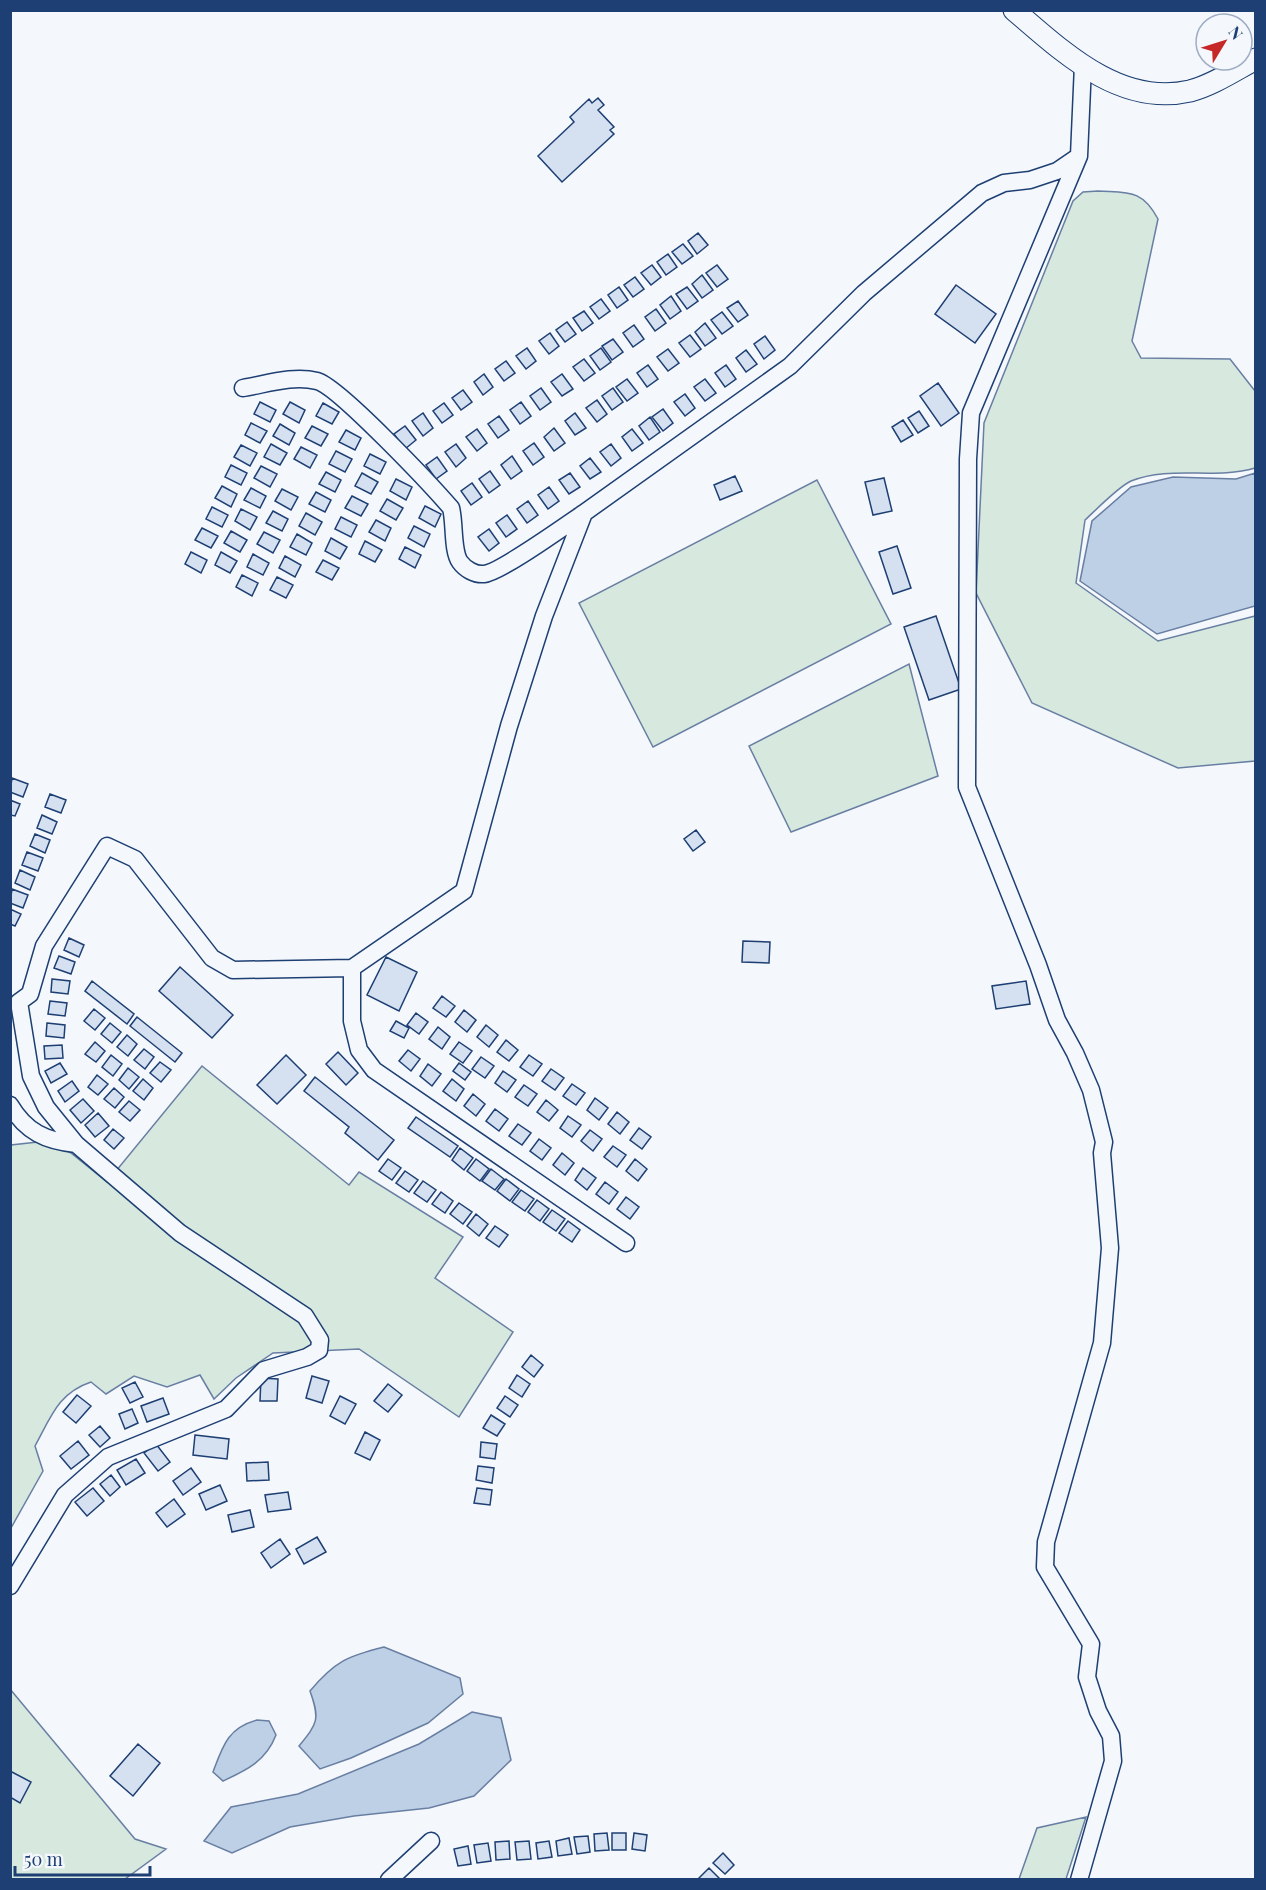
<svg xmlns="http://www.w3.org/2000/svg" width="1266" height="1890" viewBox="0 0 1266 1890" font-family="'Playfair Display',serif">
	<rect width="100%" height="100%" fill="#f4f7fb"/>
	<path fill="#d7e8df" stroke="#687fa3" stroke-width="1.5" d="M1098,191C1128,193 1142,189 1158,219L1132,341L1141,358L1230,359L1255,391V468C1215,480 1171,465 1131,481C1118,487 1097,509 1085,520L1076,583L1158,641L1255,616V761L1178,768L1032,703L976,593L984,423L1073,201L1083,192Z
		M817,480L891,624L653,747L579,603Z
		M909,664L938,776L791,832L749,746Z
		M202,1066L349,1185L359,1172L463,1237L435,1278L513,1332L459,1417L359,1349L273,1353L236,1378L214,1399L200,1375L167,1387L134,1376L106,1394L91,1382C58,1393 51,1417 35,1446L43,1471L11,1528V1145L47,1141L71,1153L107,1182Z
		M10,1689L135,1839L166,1849L125,1879H11Z
		M1086,1817L1066,1879H1019L1037,1828Z"/>
	<path fill="#bed0e5" stroke="#687fa3" stroke-width="1.5" d="M1255,473V606L1157,634L1080,581L1092,521L1131,487L1173,477L1236,479Z
		M384,1647L460,1678L463,1694L428,1723L351,1758L320,1769L299,1746C318,1723 320,1719 310,1691C335,1661 348,1656 384,1647Z
		M472,1712L501,1718L511,1760L474,1796L429,1808L354,1816L290,1827L232,1853L204,1841L231,1807L298,1794L419,1744Z
		M257,1720L269,1721L276,1735C266,1761 247,1770 223,1781L213,1772C223,1745 228,1728 257,1720Z"/>
	<path fill="#d5e0f0" stroke="#1d3f73" stroke-width="1.5" d="M598,98L604,105L598,110L614,127L610,130L614,134L562,182L538,156L574,122L570,117L589,99L592,103Z
		M698,233L708,245L697,254L688,241Z
		M683,244L693,256L682,264L672,252Z
		M668,254L677,267L666,275L657,262Z
		M652,265L661,277L651,285L641,273Z
		M717,265L728,279L717,287L706,273Z
		M702,275L713,290L702,298L692,284Z
		M635,277L644,289L633,297L624,285Z
		M956,285L996,314L975,343L935,314Z
		M619,287L628,300L617,308L608,295Z
		M687,287L698,301L687,309L676,294Z
		M671,296L681,311L670,319L660,305Z
		M601,299L610,311L599,319L590,307Z
		M738,301L748,315L738,322L727,308Z
		M656,309L666,323L655,331L645,317Z
		M584,311L593,323L582,331L573,318Z
		M722,312L733,326L722,334L711,320Z
		M567,322L576,334L565,342L556,330Z
		M705,323L716,338L705,346L695,332Z
		M634,325L644,339L633,347L623,333Z
		M550,333L559,346L549,354L539,341Z
		M690,335L701,349L690,357L679,343Z
		M765,336L775,350L764,359L754,344Z
		M613,339L623,352L612,360L602,346Z
		M527,348L536,361L526,369L516,356Z
		M601,348L611,362L600,370L590,356Z
		M668,349L679,363L668,371L657,357Z
		M746,350L757,364L746,372L736,358Z
		M584,359L595,373L584,381L573,367Z
		M506,361L515,373L504,381L495,369Z
		M648,365L658,379L647,387L637,373Z
		M726,365L736,379L725,387L715,373Z
		M484,374L493,387L483,395L474,382Z
		M562,374L573,389L562,396L551,382Z
		M627,379L638,393L627,401L616,387Z
		M705,379L716,393L705,401L694,387Z
		M938,383L959,413L941,426L920,396Z
		M541,388L551,402L540,410L530,396Z
		M613,388L623,402L612,410L602,396Z
		M463,390L472,402L461,410L452,398Z
		M685,394L695,408L685,416L674,402Z
		M597,400L607,414L597,422L586,408Z
		M260,402L276,410L270,422L254,414Z
		M290,402L305,410L299,423L283,414Z
		M521,402L531,416L520,424L510,410Z
		M323,403L339,412L332,424L316,416Z
		M444,403L453,415L442,423L433,411Z
		M663,409L673,423L663,431L652,417Z
		M919,411L929,426L918,433L908,418Z
		M423,413L433,428L423,436L412,421Z
		M575,413L586,428L575,435L565,421Z
		M499,416L509,430L498,438L488,424Z
		M650,417L660,432L649,440L639,426Z
		M903,420L913,435L901,442L892,427Z
		M251,423L267,431L260,443L245,435Z
		M280,424L295,433L289,445L273,436Z
		M312,426L328,434L321,446L305,438Z
		M405,426L416,440L405,449L394,434Z
		M554,428L565,443L554,451L544,437Z
		M477,429L487,443L477,451L466,437Z
		M632,429L643,443L632,451L622,437Z
		M346,430L361,438L355,450L339,442Z
		M534,443L544,457L533,465L523,451Z
		M271,444L287,453L280,465L264,457Z
		M456,444L466,458L456,467L445,452Z
		M611,444L621,458L611,466L600,452Z
		M241,445L257,453L250,466L234,457Z
		M301,447L317,455L310,468L294,459Z
		M336,451L352,459L345,472L329,464Z
		M370,454L386,462L380,474L364,466Z
		M512,456L522,471L511,479L501,465Z
		M437,457L447,471L436,479L426,465Z
		M590,458L601,472L590,479L580,466Z
		M231,465L247,473L241,485L225,477Z
		M261,466L277,474L270,487L254,478Z
		M490,471L500,485L489,493L479,479Z
		M326,472L341,480L335,492L319,484Z
		M362,473L378,482L371,494L355,486Z
		M570,473L580,487L569,494L559,480Z
		M735,476L742,491L720,500L714,485Z
		M884,478L892,511L873,515L865,482Z
		M396,479L412,487L406,500L390,491Z
		M472,483L482,497L471,505L461,491Z
		M222,486L237,494L231,507L215,498Z
		M549,487L559,501L548,509L538,495Z
		M251,488L266,496L260,508L244,500Z
		M282,489L298,497L291,510L275,501Z
		M316,492L331,500L325,512L309,504Z
		M352,496L368,504L361,516L345,508Z
		M387,499L403,508L396,520L380,511Z
		M528,501L538,515L527,523L517,509Z
		M425,506L441,514L435,527L419,518Z
		M212,507L228,515L222,527L206,519Z
		M241,509L257,517L250,530L235,521Z
		M273,511L288,519L282,531L266,523Z
		M306,513L322,522L315,535L299,526Z
		M507,515L517,529L506,537L496,523Z
		M341,517L357,525L351,537L335,529Z
		M376,520L391,528L385,541L369,532Z
		M414,526L430,534L424,547L408,538Z
		M202,528L218,536L211,548L195,540Z
		M489,529L499,543L489,551L478,537Z
		M231,531L247,540L240,552L224,543Z
		M264,532L280,540L273,553L257,544Z
		M297,534L312,543L306,555L290,547Z
		M331,538L347,547L340,559L325,551Z
		M365,541L382,550L375,562L359,554Z
		M897,546L911,588L893,594L879,552Z
		M405,547L421,555L415,568L399,559Z
		M191,552L207,560L201,573L185,564Z
		M221,552L237,561L230,573L215,565Z
		M253,554L269,563L263,575L247,567Z
		M285,556L301,565L295,577L279,568Z
		M323,560L339,568L332,580L316,572Z
		M242,575L258,583L252,596L236,587Z
		M277,577L293,585L286,598L270,590Z
		M936,616L961,689L929,700L904,627Z
		M12,778L28,784L23,797L10,792Z
		M50,794L66,800L61,813L45,807Z
		M10,800L20,804L15,816L10,815Z
		M42,815L57,822L52,834L37,828Z
		M696,830L705,842L693,851L684,839Z
		M35,834L50,840L45,853L30,846Z
		M27,852L43,858L38,871L22,865Z
		M20,870L35,877L30,890L15,883Z
		M12,889L28,895L23,908L10,903Z
		M10,909L21,914L15,926L10,924Z
		M69,938L84,945L79,957L64,950Z
		M743,941L770,942L769,963L742,962Z
		M59,956L75,962L71,974L54,968Z
		M386,957L417,972L399,1011L367,995Z
		M180,967L233,1015L212,1038L159,991Z
		M52,979L70,981L68,994L51,992Z
		M92,981L134,1014L127,1024L85,991Z
		M1026,981L1030,1004L996,1009L992,986Z
		M442,996L455,1006L446,1017L433,1008Z
		M50,1001L67,1003L65,1016L48,1014Z
		M94,1009L105,1018L95,1030L84,1021Z
		M464,1010L476,1020L467,1032L455,1022Z
		M416,1013L428,1022L419,1034L407,1025Z
		M137,1017L182,1053L175,1062L130,1026Z
		M396,1021L409,1028L404,1038L390,1031Z
		M47,1023L65,1025L64,1038L46,1036Z
		M110,1023L121,1032L112,1043L101,1034Z
		M486,1025L498,1035L489,1047L477,1037Z
		M438,1027L450,1037L442,1049L429,1039Z
		M127,1035L137,1044L128,1056L117,1047Z
		M506,1040L518,1050L509,1061L497,1052Z
		M95,1042L105,1051L96,1062L85,1054Z
		M459,1042L472,1051L463,1063L450,1054Z
		M62,1045L63,1058L45,1059L44,1046Z
		M144,1049L154,1057L145,1069L134,1060Z
		M408,1050L420,1059L411,1071L399,1061Z
		M338,1052L358,1073L346,1085L326,1064Z
		M111,1055L122,1064L113,1076L102,1067Z
		M286,1055L306,1075L277,1104L257,1085Z
		M529,1055L542,1064L533,1076L520,1067Z
		M481,1057L494,1066L485,1078L472,1069Z
		M160,1062L171,1070L161,1082L150,1073Z
		M60,1063L67,1074L51,1083L45,1071Z
		M459,1063L471,1072L465,1080L453,1071Z
		M428,1064L441,1074L432,1086L420,1076Z
		M128,1068L139,1077L129,1089L119,1080Z
		M551,1069L564,1078L555,1090L542,1081Z
		M503,1071L516,1080L507,1092L495,1083Z
		M97,1075L108,1084L98,1095L88,1087Z
		M315,1077L394,1140L378,1160L345,1133L349,1127L304,1091Z
		M143,1079L153,1088L144,1100L133,1091Z
		M452,1079L464,1089L456,1101L443,1091Z
		M72,1081L79,1091L65,1102L58,1091Z
		M572,1084L585,1093L576,1105L563,1096Z
		M524,1085L537,1094L528,1106L515,1097Z
		M114,1088L124,1097L115,1108L104,1099Z
		M473,1094L485,1104L476,1116L464,1106Z
		M595,1098L608,1108L599,1120L587,1110Z
		M83,1099L94,1111L81,1123L70,1110Z
		M546,1100L558,1110L549,1121L537,1112Z
		M129,1101L140,1110L130,1121L119,1112Z
		M495,1109L508,1119L499,1131L486,1121Z
		M617,1112L629,1122L620,1134L608,1124Z
		M98,1113L109,1126L95,1137L85,1125Z
		M568,1116L581,1125L572,1137L560,1128Z
		M416,1117L458,1146L450,1157L408,1128Z
		M518,1124L531,1133L522,1145L509,1136Z
		M639,1128L651,1137L642,1149L630,1140Z
		M113,1129L124,1138L114,1149L104,1140Z
		M590,1130L602,1139L593,1151L581,1141Z
		M539,1139L551,1148L542,1160L530,1151Z
		M613,1146L626,1155L617,1167L604,1157Z
		M460,1148L473,1158L464,1170L452,1160Z
		M562,1153L574,1163L565,1175L553,1165Z
		M388,1159L401,1168L392,1180L379,1171Z
		M476,1159L489,1169L480,1181L467,1171Z
		M635,1159L647,1169L638,1181L626,1171Z
		M583,1168L596,1178L587,1190L575,1180Z
		M491,1169L504,1179L495,1190L482,1181Z
		M405,1171L418,1180L409,1192L396,1183Z
		M506,1179L519,1189L510,1201L497,1191Z
		M423,1181L436,1190L427,1202L414,1193Z
		M605,1182L618,1192L609,1204L596,1194Z
		M521,1190L534,1199L525,1211L512,1202Z
		M441,1192L453,1201L445,1213L432,1204Z
		M626,1197L639,1207L630,1219L617,1209Z
		M537,1200L549,1209L540,1221L528,1212Z
		M459,1203L472,1212L463,1224L450,1214Z
		M552,1210L565,1219L556,1231L543,1222Z
		M476,1214L488,1224L479,1236L467,1226Z
		M568,1221L580,1230L572,1242L559,1233Z
		M495,1226L508,1235L499,1247L486,1238Z
		M531,1355L543,1365L534,1377L522,1367Z
		M517,1375L530,1384L522,1397L509,1388Z
		M312,1376L329,1381L322,1403L306,1398Z
		M261,1378L278,1379L277,1401H260Z
		M135,1382L143,1397L130,1403L122,1388Z
		M388,1384L402,1395L388,1412L374,1401Z
		M77,1395L91,1406L76,1423L63,1412Z
		M340,1396L356,1404L345,1424L330,1416Z
		M505,1396L518,1405L510,1417L497,1408Z
		M163,1398L169,1414L147,1422L141,1406Z
		M132,1409L138,1423L125,1429L119,1414Z
		M491,1415L505,1424L497,1436L483,1428Z
		M100,1426L110,1438L100,1447L89,1435Z
		M365,1432L380,1440L370,1460L355,1453Z
		M195,1435L229,1439L227,1459L193,1455Z
		M78,1441L89,1455L71,1469L60,1456Z
		M481,1442L497,1444L495,1459L480,1457Z
		M156,1444L170,1462L158,1471L144,1453Z
		M136,1459L145,1473L126,1485L117,1470Z
		M268,1462L269,1480L247,1481L246,1463Z
		M478,1466L494,1468L492,1483L476,1480Z
		M191,1468L201,1482L183,1495L173,1481Z
		M111,1475L120,1487L110,1496L100,1484Z
		M220,1485L227,1501L206,1510L199,1494Z
		M93,1488L104,1501L87,1516L75,1502Z
		M477,1488L492,1490L490,1505L474,1503Z
		M288,1492L291,1509L268,1512L265,1495Z
		M174,1499L185,1514L167,1527L156,1513Z
		M250,1510L254,1527L232,1532L228,1515Z
		M317,1537L326,1552L304,1564L296,1549Z
		M280,1539L290,1554L271,1568L261,1553Z
		M138,1744L160,1763L133,1796L110,1776Z
		M10,1771L31,1782L20,1803L10,1797Z
		M607,1833L609,1850L595,1851L594,1834Z
		M612,1833H626V1850H612Z
		M634,1833L647,1835L645,1851L632,1849Z
		M588,1836L590,1852L577,1854L574,1837Z
		M569,1838L572,1854L558,1856L556,1841Z
		M509,1841L510,1859L496,1860L495,1842Z
		M529,1841L531,1859L517,1860L515,1842Z
		M549,1841L552,1857L538,1859L536,1843Z
		M488,1843L491,1861L477,1863L474,1845Z
		M468,1846L471,1864L458,1866L454,1849Z
		M723,1853L734,1865L725,1874L713,1863Z
		M709,1868L720,1879V1880H701L699,1878Z"/>
	<g fill="none" stroke-linecap="round" stroke-linejoin="round">
		<defs>
			<path id="minor" d="M243,388C267,384 293,375 317,381C338,386 432,486 451,508C455,523 452,551 460,562C465,569 475,575 484,574C501,572 566,525 584,513
				M10,1105C26,1132 46,1141 76,1144
				M626,1243L374,1070L359,1050L352,1021V968L464,891L509,726L544,616L584,513L790,366L864,293L982,193L1004,183L1030,180L1057,171L1079,156
				M10,1586L65,1495L108,1457L226,1409L264,1370L307,1357L319,1350L320,1340L305,1316L180,1233L76,1144L46,1107L31,1076L19,1002L30,994L44,946L107,846L135,859L212,958L233,970L352,968
				M389,1880L431,1841
				M1079,1880L1113,1761L1111,1736L1098,1711L1087,1677L1091,1644L1045,1567L1046,1542L1102,1343L1110,1248L1102,1153L1104,1142L1091,1090L1075,1053L1057,1020L1038,965L967,787L968,459L971,413L1079,156L1083,65"/>
			<path id="tertiary" d="M1014,10C1063,52 1120,107 1190,91C1213,85 1235,70 1256,59"/>
		</defs>
		<use href="#minor" stroke="#1d3f73" stroke-width="19"/>
		<use href="#tertiary" stroke="#1d3f73" stroke-width="23"/>
		<use href="#minor" stroke="#f4f7fb" stroke-width="16"/>
		<use href="#tertiary" stroke="#f4f7fb" stroke-width="21"/>
	</g>
	<rect width="1266" height="1890" fill="none" stroke="#1d3f73" stroke-width="24"/>
	<g transform="translate(1224 42) rotate(52)"><circle r="28" fill="#f4f7fb" stroke="#9eadc5" stroke-width="1.5"/>
	<path d="M0-4.5L10 22L0 15L-10 22Z" fill="#c62828"/>
	<text y="-9" font-size="16" font-weight="bold" text-anchor="middle" fill="#1d3f73">N</text>
	</g>
	<path d="M15 1866v9h135v-9" fill="none" stroke="#1d3f73" stroke-width="3"/>
	<text x="24" y="1866" font-size="18" fill="#1d3f73" stroke="#f4f7fb" stroke-width="4.5" paint-order="stroke">50 m</text>
</svg>
